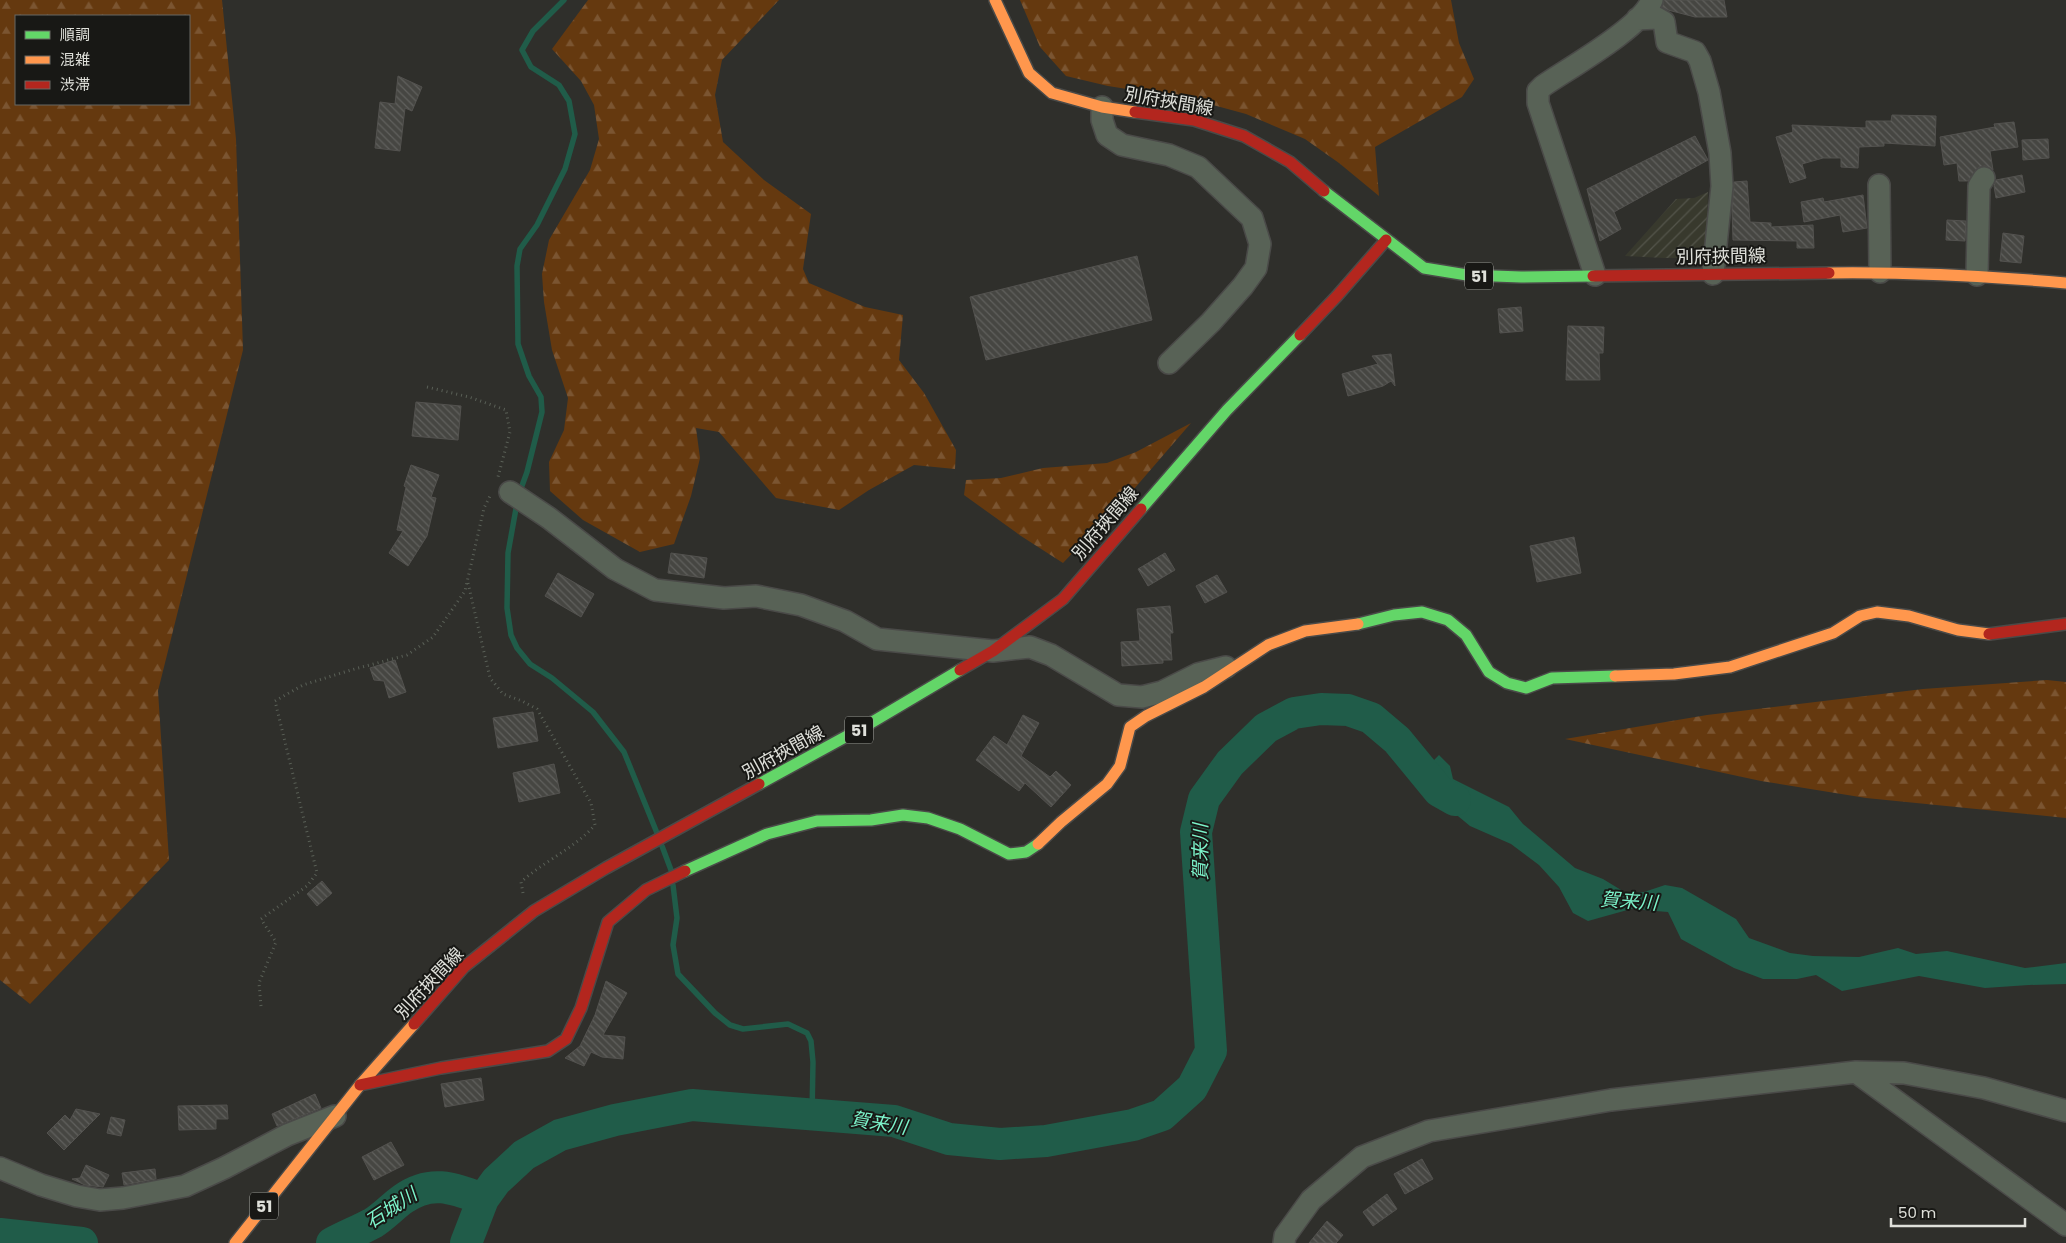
<svg xmlns="http://www.w3.org/2000/svg" width="2066" height="1243" viewBox="0 0 2066 1243" font-family="Poppins,'Noto Sans JP',sans-serif">
	<defs>
		<pattern id="industrial-furrows" width="10" height="10" patternUnits="userSpaceOnUse" patternTransform="scale(1.25)"><rect width="10" height="10" fill="#38392d"/><path d="M-1 1l2-2M0 10L10 0M9 11l2-2" fill="none" stroke="#54554b"/></pattern>
		<pattern id="forest-firs" width="22" height="20" patternUnits="userSpaceOnUse" patternTransform="scale(1.25)"><rect width="22" height="20" fill="#65390f"/><path d="M5 1l3.5 6h-7zM16 11l3.5 6h-7z" fill="#7b5531"/></pattern>
		<pattern id="building-back-hatch" width="6" height="6" patternUnits="userSpaceOnUse" patternTransform="scale(1.25)"><rect width="6" height="6" fill="#464642"/><path d="M-1 5l2 2M0 0l6 6M5-1l2 2" fill="none" stroke="#60605d"/></pattern>
	</defs>
	<rect width="100%" height="100%" fill="#2f2f2b"/>
	<path fill="url(#industrial-furrows)" d="M1708,192L1706,258H1664L1625,256L1676,199L1694,198Z"/>
	<path fill="url(#forest-firs)" fill-rule="evenodd" d="M0,0H222L236,139L243,350L158,691L169,860L30,1004L0,980ZM16,16H189V104H16Z
		M588,0H779L722,60L715,95L723,142L764,180L811,214L803,269L809,283L865,307L903,315L899,360L924,393L956,450L955,469L914,465L869,490L839,510L776,498L719,432L696,428L700,458L691,496L674,544L640,552L583,520L550,491L549,462L564,430L568,398L552,350L544,302L542,274L549,240L590,170L599,139L594,105L581,81L552,49Z
		M1020,0H1451L1459,43L1474,79L1462,97L1375,147L1379,196L1339,163L1305,139L1246,114L1191,99L1108,86L1066,76L1040,47Z
		M1191,423L1134,489L1063,563L1021,536L964,495L966,480L1001,478L1043,468L1107,463L1136,452Z
		M2047,680L2066,682V818L1866,798L1761,781L1565,739L1707,715L1923,689Z"/>
	<path fill="#205c49" d="M1439,755L1450,766L1453,779L1509,807L1523,824L1575,868L1603,879L1626,893L1644,892L1665,885L1682,888L1736,919L1749,938L1790,953L1813,956L1859,957L1898,948L1916,954L1947,951L2025,968L2066,963V984L2029,985L1985,988L1919,976L1842,991L1816,975L1797,979H1763L1734,968L1681,939L1668,912L1631,909L1588,921L1573,913L1559,887L1539,865L1511,844L1470,826L1430,793L1417,777Z"/>
	<g fill="none" stroke-linecap="round" stroke-linejoin="round">
		<path stroke="#205c49" stroke-width="5.5" d="M519,494L527,472L542,412L541,397L529,376L518,344L517,266L520,249L537,225L565,169L575,134L569,101L559,85L531,67L522,50L533,31L564,0
			M517,503L508,553L507,608L511,635L517,648L530,664L552,678L593,712L624,752L657,833
			M662,846L671,870
			M673,885L677,918L673,945L678,974L715,1013L730,1025L743,1029L788,1024L807,1033L811,1041L813,1062L812,1114"/>
		<path stroke="#205c49" stroke-width="32" d="M0,1234L82,1243
			M332,1243C345,1236 360,1230 373,1223C384,1216 393,1206 403,1199C431,1179 453,1188 483,1199
			M466,1243L483,1199L496,1181L524,1155L560,1135L615,1120L692,1105L894,1121L949,1139L1000,1144L1046,1141L1133,1125L1162,1115L1192,1088L1211,1051L1196,832L1204,799L1230,763L1266,728L1294,713L1321,709L1348,710L1371,718L1397,740L1439,791L1455,800"/>
	</g>
	<path fill="url(#building-back-hatch)" stroke="#53524f" d="M1664,0H1724L1727,17H1695L1668,10L1662,7Z
		M398,76L422,87L412,111L405,108L400,151L375,148L380,102L395,104Z
		M1892,115L1936,116L1935,146L1884,143V146L1859,147L1858,168L1841,167V158H1823L1802,164L1806,178L1790,183L1776,137L1793,132L1792,125L1866,128V121H1891Z
		M2014,122L2018,147L1990,151L1993,170L1985,166L1979,167L1968,181H1959L1957,163L1944,165L1940,137L1995,127L1994,124Z
		M1695,136L1708,160L1614,212L1621,229L1600,241L1587,189Z
		M2048,139L2049,158L2023,160L2022,140Z
		M2022,175L2025,192L1996,198L1994,186L1996,180Z
		M1747,181L1750,222L1771,223V227L1813,225L1814,248H1797V241L1733,240L1732,210L1734,182Z
		M1863,195L1867,228L1843,232L1840,215L1804,222L1801,202L1823,198L1824,202Z
		M1947,220L1966,221L1965,241L1946,240Z
		M2003,233L2024,236L2021,263L2000,261Z
		M1137,256L1152,320L986,360L970,297Z
		M1521,307L1523,331L1500,333L1498,309Z
		M1568,326L1604,327L1603,353H1599L1600,380H1566Z
		M1391,354L1395,386L1391,381L1383,386L1348,396L1342,374L1378,364L1372,356Z
		M416,402L461,406L458,440L412,436Z
		M411,465L439,475L431,497L436,498L427,536L408,566L389,553L403,531L397,530L406,487L404,486Z
		M1574,537L1581,573L1537,582L1530,546Z
		M671,553L707,558L704,578L668,573Z
		M1165,553L1175,570L1148,586L1138,569Z
		M558,573L594,594L581,617L545,596Z
		M1217,575L1227,592L1205,603L1196,586Z
		M1170,606L1173,633H1170L1172,660H1163V663L1122,666L1121,642L1140,641L1137,609Z
		M395,660L406,692L389,698L384,681L374,680L370,668Z
		M533,712L538,741L498,748L493,718Z
		M1023,715L1039,723L1021,756L1050,777L1056,771L1071,785L1051,807L1025,783L1019,791L976,760L994,736L1007,745Z
		M554,764L560,793L519,802L513,773Z
		M322,881L332,893L317,906L307,894Z
		M606,981L627,993L603,1035L625,1037L623,1059L602,1057L591,1052L584,1066L565,1058L580,1046L595,1015Z
		M481,1078L484,1100L445,1107L441,1084Z
		M315,1094L321,1108L277,1126L272,1114Z
		M227,1105L228,1119H216V1129L179,1130L178,1106Z
		M76,1109L100,1114L64,1150L47,1133L65,1115L70,1120Z
		M111,1117L125,1120L121,1136L107,1133Z
		M391,1142L404,1165L374,1180L362,1157Z
		M1422,1159L1433,1179L1405,1194L1394,1174Z
		M86,1165L109,1175L103,1187L85,1185L72,1179L80,1178Z
		M155,1169L156,1179L124,1185L122,1173Z
		M1387,1194L1397,1209L1373,1226L1363,1212Z
		M1327,1221L1343,1235L1336,1243H1309Z"/>
	<g fill="none" stroke-linecap="round" stroke-linejoin="round">
		<defs>
			<path id="street" d="M1637,19L1657,18L1664,22L1667,42L1695,52L1700,61L1709,92L1720,153L1722,186L1713,274
				M1102,107V120L1107,135L1122,145L1169,155L1198,167L1252,218L1260,244L1256,268L1243,286L1211,322L1169,363
				M1879,185L1880,272
				M1595,275L1538,103V91L1543,86C1569,68 1641,28 1652,0
				M1977,275L1979,186L1984,178
				M510,492L549,518L615,569L655,590L724,598L756,596L801,605L845,621L877,639L993,651L1030,647L1051,655L1118,695L1142,697L1162,692L1198,674L1226,667
				M1856,1072L2066,1225
				M0,1168L41,1185L77,1196L100,1200L123,1198L185,1186L224,1168L287,1135L335,1116
				M1284,1243L1285,1236L1311,1200L1362,1157L1429,1131L1611,1100L1856,1072L1904,1073L1984,1088L2066,1111"/>
			<path id="fast" d="M1324,191L1424,268L1467,275L1521,277L1593,276
				M1141,509L1227,410L1300,335
				M1358,624L1394,615L1422,612L1448,620L1466,635L1489,672L1507,683L1526,688L1552,678L1615,676
				M759,784L869,724L960,670
				M685,871L767,834L817,821L871,820L903,815L928,818L960,829L1009,854L1026,852L1038,844"/>
			<path id="slow" d="M995,0L1029,73L1052,93L1102,107L1135,112
				M1829,273C1908,272 1987,276 2066,283
				M1615,676L1674,674L1730,667L1833,633L1860,616L1877,612L1909,616L1958,630L1989,634
				M1038,844L1061,822L1107,784L1120,766L1130,727L1146,716L1204,687L1268,645L1305,631L1358,624
				M235,1243L360,1085L414,1024"/>
			<path id="jam" d="M1135,112L1194,120L1244,136L1290,162L1324,191
				M1593,276L1829,273
				M1300,335L1337,296L1386,240
				M1989,634L2066,624
				M960,670L993,651L1063,599L1141,509
				M414,1024L464,967L534,911L606,868L759,784
				M360,1085L441,1068L548,1051L566,1039L581,1008L608,922L646,890L685,871"/>
		</defs>
		<use href="#street" stroke="#4a4a48" stroke-width="24"/>
		<use href="#fast" stroke="#4a4a48" stroke-width="14"/>
		<use href="#slow" stroke="#4a4a48" stroke-width="14"/>
		<use href="#jam" stroke="#4a4a48" stroke-width="14"/>
		<path stroke="#5a6057" stroke-width="3" stroke-dasharray="1 4" stroke-linecap="butt" d="M427,387L469,397L506,410L510,432L498,477
			M468,583L490,678L503,694L522,701L537,709L591,803L595,825C575,848 544,861 521,882L523,893
			M261,1006L259,983L276,942L261,919L307,886L317,873L275,701L303,685L351,670L407,655L433,637L465,591L484,508L491,494"/>
		<use href="#street" stroke="#586256" stroke-width="21"/>
		<use href="#fast" stroke="#63d668" stroke-width="11"/>
		<use href="#slow" stroke="#ff974d" stroke-width="11"/>
		<use href="#jam" stroke="#b3261e" stroke-width="11"/>
	</g>
	<g text-anchor="middle" dominant-baseline="central" stroke-width="4" stroke-linejoin="round" paint-order="stroke">
		<g fill="#181815" stroke="#a3a49f" stroke-width="1">
			<rect x="1465" y="262.5" width="28" height="27" rx="4"/>
			<rect x="845" y="716.5" width="28" height="27" rx="4"/>
			<rect x="250" y="1192.5" width="28" height="27" rx="4"/>
		</g>
		<g font-size="16" font-weight="bold" fill="#dfe0da">
			<text x="1479" y="276">51</text>
			<text x="859" y="730">51</text>
			<text x="264" y="1206">51</text>
		</g>
		<g font-size="18" fill="#dfe0da" stroke="#181815">
			<text transform="translate(1169 101) rotate(10)">別府挾間線</text>
			<text transform="translate(1721 256) rotate(-1)">別府挾間線</text>
			<text transform="translate(1105 523) rotate(-49)">別府挾間線</text>
			<text transform="translate(783 752) rotate(-29)">別府挾間線</text>
			<text transform="translate(429 983) rotate(-47)">別府挾間線</text>
		</g>
		<g font-size="19" font-style="italic" fill="#7cf3ca" stroke="#181815">
			<text transform="translate(1200 852) rotate(-90)">賀来川</text>
			<text transform="translate(1629 901) rotate(4)">賀来川</text>
			<text transform="translate(879 1123) rotate(9)">賀来川</text>
			<text transform="translate(391 1208) rotate(-33)">石城川</text>
		</g>
	</g>
	<rect x="15" y="15" width="175" height="90" fill="#181815" stroke="#686864"/>
	<rect x="25" y="31" width="25" height="8" fill="#63d668" stroke="#686864"/>
	<text x="60" y="40" font-size="15" fill="#dfe0da">順調</text>
	<rect x="25" y="56" width="25" height="8" fill="#ff974d" stroke="#686864"/>
	<text x="60" y="65" font-size="15" fill="#dfe0da">混雑</text>
	<rect x="25" y="81" width="25" height="8" fill="#b3261e" stroke="#686864"/>
	<text x="60" y="90" font-size="15" fill="#dfe0da">渋滞</text>
	<path d="M1891 1218v8h134v-8" fill="none" stroke="#dfe0da" stroke-width="2.5"/>
	<text x="1898" y="1218" font-size="15" fill="#dfe0da" stroke="#181815" stroke-width="4" paint-order="stroke">50 m</text>
</svg>
